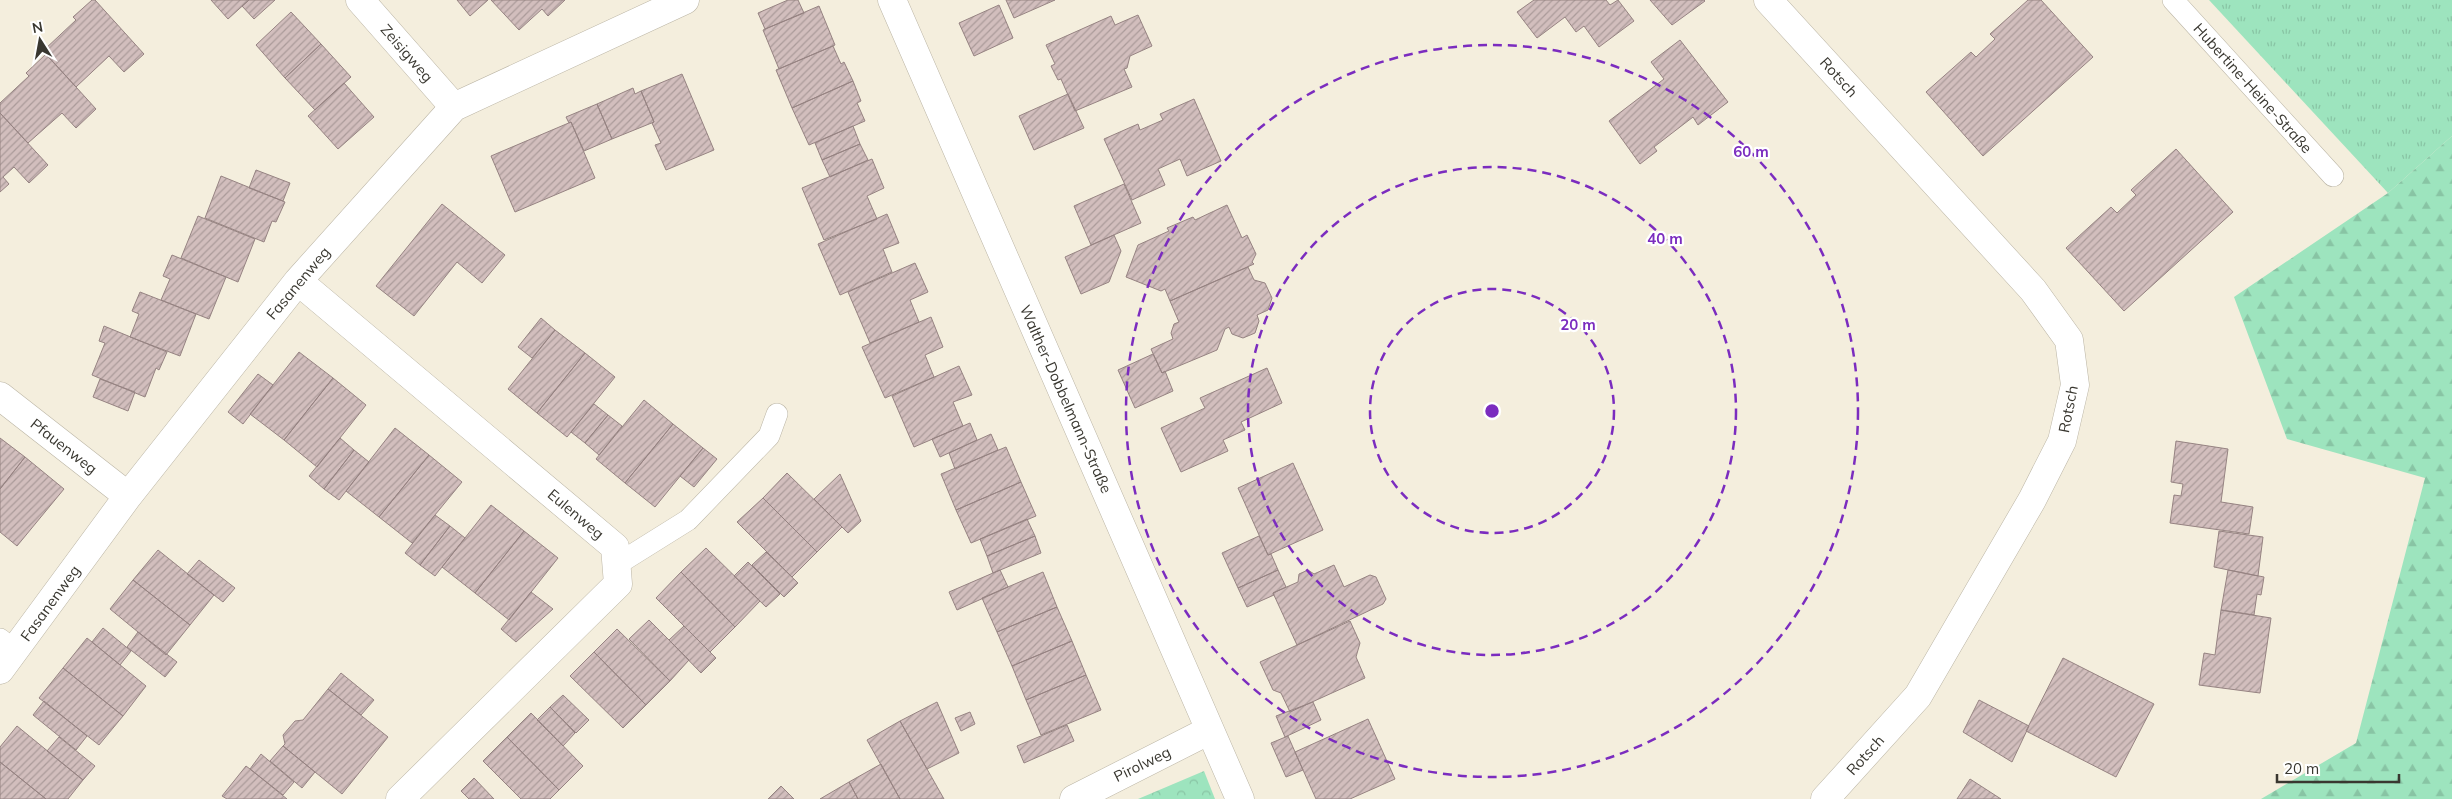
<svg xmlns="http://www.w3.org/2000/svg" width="2452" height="799" viewBox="0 0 2452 799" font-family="Mulish,sans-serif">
	<defs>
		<pattern id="grass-tufts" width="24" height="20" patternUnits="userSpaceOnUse" patternTransform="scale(1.25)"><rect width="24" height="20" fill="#9de4be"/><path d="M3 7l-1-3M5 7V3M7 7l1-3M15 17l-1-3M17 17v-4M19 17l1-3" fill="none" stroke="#88c4a4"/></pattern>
		<pattern id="forest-firs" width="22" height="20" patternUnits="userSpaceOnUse" patternTransform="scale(1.25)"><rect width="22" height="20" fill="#9de4be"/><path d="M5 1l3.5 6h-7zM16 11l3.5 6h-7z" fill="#88c4a4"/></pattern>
		<pattern id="park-crowns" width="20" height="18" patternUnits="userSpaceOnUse" patternTransform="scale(1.25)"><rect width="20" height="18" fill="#9de4be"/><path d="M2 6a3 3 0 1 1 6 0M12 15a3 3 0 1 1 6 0" fill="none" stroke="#88c4a4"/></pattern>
		<pattern id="building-hatch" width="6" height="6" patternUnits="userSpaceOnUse" patternTransform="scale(1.25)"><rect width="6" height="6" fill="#d2bebd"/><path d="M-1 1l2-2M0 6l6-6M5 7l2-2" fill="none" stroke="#ab9b9a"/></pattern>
	</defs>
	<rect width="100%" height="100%" fill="#f4eedd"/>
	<path fill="url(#grass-tufts)" d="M2209,0H2452V136L2388,193Z"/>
	<path fill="url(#forest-firs)" d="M2452,136V799H2261L2356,743L2425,478L2287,439L2234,297L2388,193Z"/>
	<path fill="url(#park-crowns)" d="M1204,771L1215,799H1138Z"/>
	<path fill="url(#building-hatch)" stroke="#968382" d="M92,0H95L144,54L124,72L109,56L76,87L40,48L44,50L76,20L73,17Z
		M211,0H249L228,19Z
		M249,0H275L254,19L242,6Z
		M457,0H488L470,16Z
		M491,0H565L548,16L542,9L519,30Z
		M788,0H798L804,13L765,29L758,13Z
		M1006,0H1055L1014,18Z
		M1534,0H1606L1610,5L1618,0L1634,21L1599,47L1584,26L1576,32L1565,17L1537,38L1517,12Z
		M1650,0H1704L1705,1L1672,25Z
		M2028,0H2041L2093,57L1983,156L1926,92L1971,52L1976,57L1995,39L1990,34Z
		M999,5L1013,38L974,56L959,23Z
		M819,6L835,45L779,69L763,30Z
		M291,12L321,44L285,78L256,45Z
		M1138,15L1152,46L1130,56L1127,68L1124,69L1132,87L1075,111L1061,79L1058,80L1051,66L1055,64L1046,45L1111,16L1115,25Z
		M1680,40L1728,102L1698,125L1693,117L1654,147L1657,151L1640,164L1609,121L1664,79L1651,62Z
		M321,44L351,77L315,110L285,78Z
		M833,46L841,64L844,62L853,81L792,108L776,70Z
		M46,54L96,109L76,128L62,113L28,143L0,113V103L29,76L26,73Z
		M682,74L714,150L666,170L655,145L661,143L652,123L654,122L641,91Z
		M853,81L861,101L857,103L865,121L809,145L792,108Z
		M344,83L374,117L338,149L308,116Z
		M633,88L635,94L641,91L654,122L612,139L597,104Z
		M1068,94L1084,128L1034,150L1019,116Z
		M1194,99L1221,161L1187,176L1180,159L1158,169L1165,185L1132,200L1104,139L1138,124L1140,130L1163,120L1160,114Z
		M597,104L612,139L584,151L571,122L569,123L566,117Z
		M0,113L48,165L29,183L14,167L3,177L9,184L0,192Z
		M571,122L595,178L515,212L491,156Z
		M853,126L860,144L822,160L815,143Z
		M860,144L868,160L830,177L822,160Z
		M2176,149L2233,212L2124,311L2066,248L2111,207L2117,213L2136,195L2131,190Z
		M872,159L884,188L867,196L877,219L824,240L802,188Z
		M256,170L290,183L283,201L249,188Z
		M221,176L285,202L276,222L272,221L264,242L205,218Z
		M1124,184L1141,223L1091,245L1074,206Z
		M442,204L505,255L482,283L457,262L414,316L376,286Z
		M1227,205L1242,238L1247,235L1256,254L1252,262L1254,264L1170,301L1165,289L1161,291L1126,277L1138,245L1169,231L1167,228L1193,217L1195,220Z
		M887,214L899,243L883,249L892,272L840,295L818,244Z
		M198,216L255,239L238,282L181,258Z
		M1114,235L1121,251L1109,282L1081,294L1065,257Z
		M172,255L226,277L209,319L161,300L170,279L163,276Z
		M915,263L928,292L910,300L919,322L870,343L848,292Z
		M1248,267L1254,280L1265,283L1272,298L1268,310L1257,315L1259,321L1255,333L1243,338L1232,334L1229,327L1225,329L1217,350L1162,373L1151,349L1173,339L1171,333L1174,324L1179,322L1170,301Z
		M140,292L196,314L180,356L130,337L139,314L132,311Z
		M931,317L943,347L925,355L934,377L885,398L862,347Z
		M541,318L555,330L532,358L518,347Z
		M104,326L167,352L159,370L156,368L145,397L92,375L105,343L99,341Z
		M555,330L585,353L537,413L508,389Z
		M299,352L333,378L284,440L250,414Z
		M585,353L615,377L567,437L537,413Z
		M1153,354L1162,373L1165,371L1173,391L1135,408L1118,370Z
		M959,366L972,395L953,402L963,426L914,447L892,396Z
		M1267,368L1282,403L1241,422L1245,430L1223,440L1228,451L1181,472L1161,428L1205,408L1200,398Z
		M258,374L273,385L243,424L228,412Z
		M333,378L366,405L317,467L284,440Z
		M100,379L135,392L128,411L93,397Z
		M644,400L673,424L625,483L596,459Z
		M594,404L608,415L585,443L571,432Z
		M608,415L622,426L599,455L585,443Z
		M970,423L977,440L940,457L932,439Z
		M673,424L703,448L655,507L625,483Z
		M395,428L429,455L379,517L346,491Z
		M991,434L998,450L955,469L949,453Z
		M0,438L25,457L0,489Z
		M340,438L354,450L324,489L309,476Z
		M2176,441L2228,449L2221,502L2253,507L2249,534L2170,523L2174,495L2181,496L2183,484L2171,482Z
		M1006,447L1021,482L956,510L941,474Z
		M703,448L717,459L694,487L680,476Z
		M354,450L369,462L339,500L324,489Z
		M429,455L462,482L412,543L379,517Z
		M25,457L64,489L17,546L0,532V489Z
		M1293,463L1323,530L1268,555L1238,488Z
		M787,473L842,527L817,552L763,498Z
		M840,474L861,521L848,533L814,499Z
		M1021,482L1036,516L971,543L956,510Z
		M763,498L817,552L792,577L737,522Z
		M491,505L524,531L475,593L442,567Z
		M435,515L450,526L420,565L405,553Z
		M1027,519L1035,536L987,556L980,539Z
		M450,526L465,538L435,576L420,565Z
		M524,531L558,558L509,620L475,593Z
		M2219,531L2263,537L2258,576L2214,567Z
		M1035,536L1041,553L993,573L987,556Z
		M1259,536L1268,555L1271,554L1278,570L1238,588L1222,553Z
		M706,548L760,601L735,627L681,572Z
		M158,550L214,595L190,625L133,580Z
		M766,552L798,583L784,597L752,565Z
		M199,560L235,588L223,602L187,574Z
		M748,562L780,594L766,607L734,576Z
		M1334,565L1344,587L1370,575L1376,577L1386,599L1383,604L1297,645L1273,593L1298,582L1299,574L1308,570L1314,574Z
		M1000,570L1008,587L957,610L949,592Z
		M1278,570L1286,587L1273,593L1274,595L1247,607L1238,588Z
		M2228,570L2264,577L2261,595L2257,594L2254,615L2221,610Z
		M681,572L735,627L710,652L656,598Z
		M1043,572L1057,607L997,632L982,598Z
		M133,580L190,625L166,655L110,609Z
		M531,592L553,609L516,642L501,629Z
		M1057,607L1072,641L1012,666L997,632Z
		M2221,610L2271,618L2260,693L2199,685L2204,653L2215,655Z
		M649,620L689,660L670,681L629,639Z
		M1350,621L1360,643L1356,657L1365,678L1290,712L1281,693L1273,690L1260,662Z
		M684,626L716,658L701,673L669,640Z
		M103,628L131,651L120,665L92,642Z
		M617,629L670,681L646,705L594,652Z
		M138,632L177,662L165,677L127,647Z
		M87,638L146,686L123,716L63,668Z
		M1072,641L1086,675L1026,700L1012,666Z
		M594,652L646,705L623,728L570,676Z
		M2063,658L2154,704L2116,777L2026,731Z
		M63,668L123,716L99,745L39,698Z
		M341,673L374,700L361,715L328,689Z
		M1086,675L1101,710L1041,735L1026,700Z
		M328,689L388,737L342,794L283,746L285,744L283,735L295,721L303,720Z
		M563,695L589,720L576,733L550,707Z
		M1979,700L2029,726L2012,762L1963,732Z
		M44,701L87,736L76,750L33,715Z
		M937,702L959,753L927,769L900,721Z
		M1313,702L1321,720L1285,737L1276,716Z
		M550,707L575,733L563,746L537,720Z
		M970,712L975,724L961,731L955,718Z
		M531,713L583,766L559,790L507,737Z
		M1368,719L1395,779L1350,799H1316L1295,752Z
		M900,721L927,769L944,799H900L867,740Z
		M1067,725L1074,741L1024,763L1017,746Z
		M17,726L83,780L68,799H46L0,762V747Z
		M1288,736L1303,770L1286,777L1271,743Z
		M59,737L95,766L83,780L47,751Z
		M507,737L559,790L550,799H521L483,761Z
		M283,746L315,772L302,788L270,761Z
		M261,754L294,782L283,795L250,769Z
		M0,762L46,799H0Z
		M881,764L900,799H858L849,782Z
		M246,766L250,769L287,799H227L222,796Z
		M474,778L494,799H469L461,791Z
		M1970,779L2001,799H1957Z
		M849,782L858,799H820Z
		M781,786L794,799H768Z"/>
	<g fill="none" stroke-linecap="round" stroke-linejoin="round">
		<defs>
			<path id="service" d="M2173,0L2333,176
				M616,565L688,520L769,436L777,414
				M0,639L15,651"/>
			<path id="minor" d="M360,0L454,107
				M892,0L1240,799
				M1768,0L2033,290L2069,340L2075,385L2062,441L2032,500L1918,696L1825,799
				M298,281L615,547L618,584L400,799
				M0,396L128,496
				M0,670L128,496L298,281L454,107L685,0
				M1074,799L1210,730"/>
		</defs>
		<use href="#service" stroke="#bbb5a5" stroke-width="22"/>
		<use href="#minor" stroke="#bbb5a5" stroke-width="29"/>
		<use href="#service" stroke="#fff" stroke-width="21"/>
		<use href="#minor" stroke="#fff" stroke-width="28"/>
	</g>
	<g fill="none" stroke="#7b2cbf" stroke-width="2.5" stroke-dasharray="9 6">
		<circle cx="1492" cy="411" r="122"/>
		<circle cx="1492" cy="411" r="244"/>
		<circle cx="1492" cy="411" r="366"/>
	</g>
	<g text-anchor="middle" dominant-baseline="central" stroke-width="4.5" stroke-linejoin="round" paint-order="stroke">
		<g font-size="15" fill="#393730" stroke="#fff">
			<text transform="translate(407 53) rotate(49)">Zeisigweg</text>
			<text transform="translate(1839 77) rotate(48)">Rotsch</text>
			<text transform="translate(2253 88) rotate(48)">Hubertine-Heine-Straße</text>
			<text transform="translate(298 283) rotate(-50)">Fasanenweg</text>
			<text transform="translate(1066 399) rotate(66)">Walther-Dobbelmann-Straße</text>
			<text transform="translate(2068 409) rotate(-79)">Rotsch</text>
			<text transform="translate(64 446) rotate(38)">Pfauenweg</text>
			<text transform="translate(576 514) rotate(40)">Eulenweg</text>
			<text transform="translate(50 603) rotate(-54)">Fasanenweg</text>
			<text transform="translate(1865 755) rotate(-48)">Rotsch</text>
			<text transform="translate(1142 764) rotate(-26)">Pirolweg</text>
		</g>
	</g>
	<circle cx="1492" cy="411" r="8" fill="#7b2cbf" stroke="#fff" stroke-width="2.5"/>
	<g font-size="15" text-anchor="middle" font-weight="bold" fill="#7b2cbf" stroke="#fff" stroke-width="4.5" stroke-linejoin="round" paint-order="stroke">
		<text x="1751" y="157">60 m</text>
		<text x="1665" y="244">40 m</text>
		<text x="1578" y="330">20 m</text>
	</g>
	<g transform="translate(40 40) rotate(349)" stroke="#ffffff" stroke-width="4" paint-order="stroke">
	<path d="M0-4L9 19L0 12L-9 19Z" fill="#393730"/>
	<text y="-8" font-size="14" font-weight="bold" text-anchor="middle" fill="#393730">N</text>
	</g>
	<path d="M2277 774v8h122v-8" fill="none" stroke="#393730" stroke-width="2.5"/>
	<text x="2284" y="774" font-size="15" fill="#393730" stroke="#ffffff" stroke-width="4" paint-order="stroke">20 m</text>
</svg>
